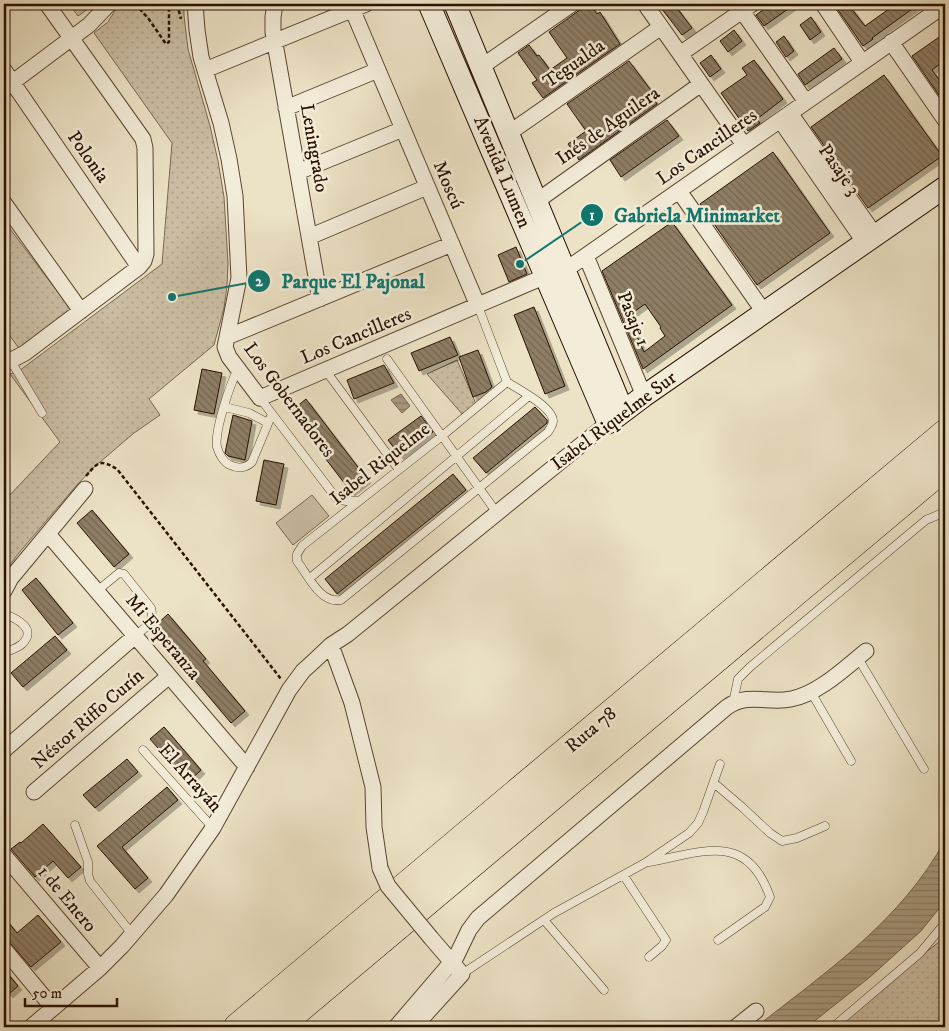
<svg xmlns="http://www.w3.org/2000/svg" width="949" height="1031" viewBox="0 0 949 1031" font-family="'IM FELL DW Pica',serif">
	<defs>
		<pattern id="park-dots" width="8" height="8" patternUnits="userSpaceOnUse" patternTransform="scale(1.25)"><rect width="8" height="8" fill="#cbbea4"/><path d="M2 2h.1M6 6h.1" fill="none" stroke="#aea28b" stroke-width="1.8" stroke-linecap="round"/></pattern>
		<pattern id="water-rules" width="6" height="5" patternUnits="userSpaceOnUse" patternTransform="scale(1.25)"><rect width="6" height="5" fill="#a99b82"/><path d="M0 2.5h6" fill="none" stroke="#8a7d68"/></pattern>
		<pattern id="building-back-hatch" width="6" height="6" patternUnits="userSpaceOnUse" patternTransform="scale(1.25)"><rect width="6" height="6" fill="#8e7e66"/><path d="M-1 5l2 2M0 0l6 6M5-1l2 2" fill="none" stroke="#746652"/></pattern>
		<filter id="shadow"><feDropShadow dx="4" dy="4" stdDeviation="0" flood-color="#0004"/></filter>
	</defs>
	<rect width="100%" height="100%" fill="#ece2c5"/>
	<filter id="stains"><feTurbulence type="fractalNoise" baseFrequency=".004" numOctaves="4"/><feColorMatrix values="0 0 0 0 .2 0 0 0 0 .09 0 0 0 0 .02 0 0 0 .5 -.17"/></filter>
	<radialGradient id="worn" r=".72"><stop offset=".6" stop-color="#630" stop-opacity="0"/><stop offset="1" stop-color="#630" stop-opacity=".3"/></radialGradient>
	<path fill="#cbbea4" stroke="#7a6852" d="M312,495L329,516L293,545L276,523Z"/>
	<path fill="url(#park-dots)" stroke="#7a6852" d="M69,4H95L78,16Z
		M119,4H184V16L188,49L210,126L218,161L224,197L228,263L227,286L224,308L214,345L149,399L160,415L134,433L93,468L76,486L18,554L4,573V514L7,498L60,442L10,374L19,371L162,264L172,143L94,33L108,22Z
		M4,221L73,312L21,351L4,328Z
		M457,360L476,404L463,415L427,374Z
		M945,930V1027H829L939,942Z"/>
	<path fill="url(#water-rules)" stroke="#75644e" d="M401,394L410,406L402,413L391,400Z
		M945,840V901L921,931L870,977L807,1027H756C826,972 902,920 945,840Z"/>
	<path fill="url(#building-back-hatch)" stroke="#281100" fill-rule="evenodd" filter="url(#shadow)" d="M588,4H590L597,14L600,12L620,44L543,98L532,83L537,80L518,53L529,45L537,56L539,55L550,70L567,58L549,32Z
		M658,4H674L692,28L682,35Z
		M771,4H795L764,26L756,15Z
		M840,4H848L865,26L896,4H919L872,38L873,39L863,46L836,7Z
		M811,17L821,32L810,40L800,25Z
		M734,30L742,41L728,52L720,41Z
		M945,33V60L932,70L945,88V104L912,56Z
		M784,36L794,51L786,57L776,42Z
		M834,48L842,59L805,85L798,74Z
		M711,55L721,69L710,77L700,63Z
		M754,60L783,99L757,119L760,123L748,131L721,93L747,75L742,68Z
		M629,61L653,93L651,95L657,104L579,160L568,144L586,131L567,104Z
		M884,75L942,156L868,208L811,127Z
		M667,120L679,136L621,177L610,160Z
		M773,152L830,233L757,285L700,204Z
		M672,222L732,305L643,369L602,271ZM645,304L661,327L660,328L665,336L644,352L628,316Z
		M516,247L527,274L509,282L498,255Z
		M534,307L565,386L545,394L514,315Z
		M450,337L458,355L419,371L411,353Z
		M478,350L492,387L486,392L473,397L459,357Z
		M384,365L394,383L354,399L347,380Z
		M202,369L222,373L214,414L194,410Z
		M306,399L367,479L351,492L290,412Z
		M535,407L547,420V423L486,473L473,458Z
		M233,415L252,421L245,460L228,456L225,453Z
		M421,416L433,432L400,456L388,440Z
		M264,460L284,464L276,505L256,501Z
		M453,474L466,490L337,594L325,579Z
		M92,510L129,554L114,567L77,523Z
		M36,578L73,623L58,635L22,590Z
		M168,614L206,659L203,661L245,711L231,723L194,679L197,676L155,626Z
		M55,636L67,650L23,687L11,673Z
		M164,727L201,770L188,782L150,739Z
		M127,759L138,772L95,808L83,795Z
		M167,787L178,800L122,847L148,878L135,889L97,846Z
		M43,824L81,867L68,878L53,861L35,877L11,849L20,842L21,843Z
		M38,915L61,942L31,967L4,936V917L17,933Z
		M4,969L18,986L9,994L4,989Z"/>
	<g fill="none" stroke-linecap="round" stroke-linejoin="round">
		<defs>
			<path id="lane" d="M478,306L507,382
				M387,359L497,513
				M11,361L42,413
				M238,369C230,384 214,432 217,447C219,454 224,463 230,465C238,469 246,468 252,462L272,414
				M326,371L399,470
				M507,382C518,389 553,407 553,421C553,425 550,428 548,432L341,600C320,604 308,575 297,561V554L302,546L442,436Z
				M260,398L337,499L346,501H359
				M225,407L249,413L268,423
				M310,578L529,396
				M97,591L119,573L124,574L151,608C155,622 145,628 135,636
				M4,614C16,618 38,629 22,644C18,648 10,650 4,653
				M858,658L924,769
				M811,692L851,761
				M733,703L738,679L750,667L926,520L945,512
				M143,750L213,828
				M714,783L742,807L770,833L782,841L797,838L825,826
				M75,825L88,862V874L90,881L132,934
				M649,862C703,852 747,831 770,897L765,907L718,940
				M624,876L666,940L662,946L649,957
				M544,920L604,990
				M462,974L554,913L645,863L689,833L698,823L703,812L720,764
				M833,1027L920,953L945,923"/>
			<path id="street" d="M195,4L197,30L201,57L221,123L229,159L235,196L239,278L225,347L229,357L260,398L574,264L945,5
				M275,4L273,17V32L320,299
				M350,4L478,306
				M645,4L744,145
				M823,4L862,62
				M742,11L806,102
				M891,42L945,120
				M680,54L752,4
				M481,67L572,4
				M4,70L139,267
				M205,70L366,4
				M5,88L89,25L109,4
				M286,108L378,70
				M790,113L875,235
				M780,120L865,243
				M509,133L661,27
				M298,172L403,129
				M679,191L764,312
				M537,201L701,84
				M4,203L81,311
				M309,237L427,187
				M586,256L644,396
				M227,337L452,244
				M4,364L25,353L139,267L144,261L146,254L145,148L143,139L47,4
				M48,534L247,767
				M4,591L11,578L85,489
				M331,645L352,703L373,787L374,827L380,868
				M4,750L135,636
				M34,792L169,676
				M4,855L100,968
				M4,949L53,1008
				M31,1027L100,968L122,946L166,895L213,828L289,690L303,671L314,661L331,645L348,634L608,423
				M396,1027L456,957L469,930L478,918L727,707C749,692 768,704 791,699C818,694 845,668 866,651
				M414,1027L462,974L431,938
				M736,1027L756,1011"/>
			<path id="secondary" d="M429,4L608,423L644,396L945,187
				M455,4L623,411"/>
			<path id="highway" d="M238,1027L945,434
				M277,1027L945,466"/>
		</defs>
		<use href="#lane" stroke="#594531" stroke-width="9"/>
		<use href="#street" stroke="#594531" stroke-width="17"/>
		<use href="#secondary" stroke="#281100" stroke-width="23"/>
		<use href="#highway" stroke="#281100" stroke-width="29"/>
		<path stroke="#281100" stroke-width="2.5" stroke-dasharray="4 2.5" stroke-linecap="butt" d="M135,4L148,18L166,44L169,42V8L170,4
			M177,4L181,19
			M86,476C98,462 100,459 117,469L281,679"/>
		<use href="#lane" stroke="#f3ecd9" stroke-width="8"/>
		<use href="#street" stroke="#f3ecd9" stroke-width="15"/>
		<use href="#secondary" stroke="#f3ecd9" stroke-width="21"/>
		<use href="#highway" stroke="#ece2c5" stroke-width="28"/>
		<defs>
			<path id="street-bridge" d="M380,868L388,886L431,938"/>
		</defs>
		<use href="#street-bridge" stroke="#594531" stroke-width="17" stroke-linecap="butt"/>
		<use href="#street-bridge" stroke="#f3ecd9" stroke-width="15"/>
	</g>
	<g text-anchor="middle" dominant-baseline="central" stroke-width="5" stroke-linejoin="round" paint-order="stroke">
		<g font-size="19" fill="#281100" stroke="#f3ecd9">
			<text transform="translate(574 64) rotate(-35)">Tegualda</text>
			<text transform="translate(608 126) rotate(-35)">Inés de Aguilera</text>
			<text transform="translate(707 147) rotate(-35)">Los Cancilleres</text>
			<text transform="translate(314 148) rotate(80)">Leningrado</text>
			<text transform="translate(88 157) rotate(55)">Polonia</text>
			<text transform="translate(839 170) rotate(55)">Pasaje 3</text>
			<text transform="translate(502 172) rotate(67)">Avenida Lumen</text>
			<text transform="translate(448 185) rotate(67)">Moscú</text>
			<text transform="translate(633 319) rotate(68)">Pasaje 1</text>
			<text transform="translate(356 336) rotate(-23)">Los Cancilleres</text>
			<text transform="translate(289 400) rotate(53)">Los Gobernadores</text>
			<text transform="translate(614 421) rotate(-37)">Isabel Riquelme Sur</text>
			<text transform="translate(380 464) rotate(-38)">Isabel Riquelme</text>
			<text transform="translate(163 637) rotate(50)">Mi Esperanza</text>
			<text transform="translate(88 719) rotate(-41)">Néstor Riffo Curín</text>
			<text transform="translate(591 730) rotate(-40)">Ruta 78</text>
			<text transform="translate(190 778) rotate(48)">El Arrayán</text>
			<text transform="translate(67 899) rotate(50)">1 de Enero</text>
		</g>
	</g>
	<path fill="none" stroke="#0f766e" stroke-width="2" d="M520 264L592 215M172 297L259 281"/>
	<g fill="#0f766e" stroke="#f3ecd9" stroke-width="2">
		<circle cx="520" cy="264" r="5"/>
		<circle cx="172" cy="297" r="5"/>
		<circle cx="592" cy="215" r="12"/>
		<circle cx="259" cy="281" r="12"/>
	</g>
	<g font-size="15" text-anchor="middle" font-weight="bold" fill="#fff">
		<text x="592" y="220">1</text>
		<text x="259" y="286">2</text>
	</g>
	<g font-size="20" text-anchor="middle" font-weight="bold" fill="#0f766e" stroke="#f3ecd9" stroke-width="5" stroke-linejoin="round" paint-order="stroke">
		<text x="697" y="222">Gabriela Minimarket</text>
		<text x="353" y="288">Parque El Pajonal</text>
	</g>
	<rect width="949" height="1031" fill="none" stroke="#ece2c5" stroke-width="20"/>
	<rect x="5" y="5" width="939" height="1021" fill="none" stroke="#281100" stroke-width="2.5"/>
	<rect x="10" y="10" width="929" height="1011" fill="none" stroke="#281100"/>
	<path d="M25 998v8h92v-8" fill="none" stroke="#281100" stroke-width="2.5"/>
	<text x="32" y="998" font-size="15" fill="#281100" stroke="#f3ecd9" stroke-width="4" paint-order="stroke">50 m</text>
	<rect width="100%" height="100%" filter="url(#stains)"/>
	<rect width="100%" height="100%" fill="url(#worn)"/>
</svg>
